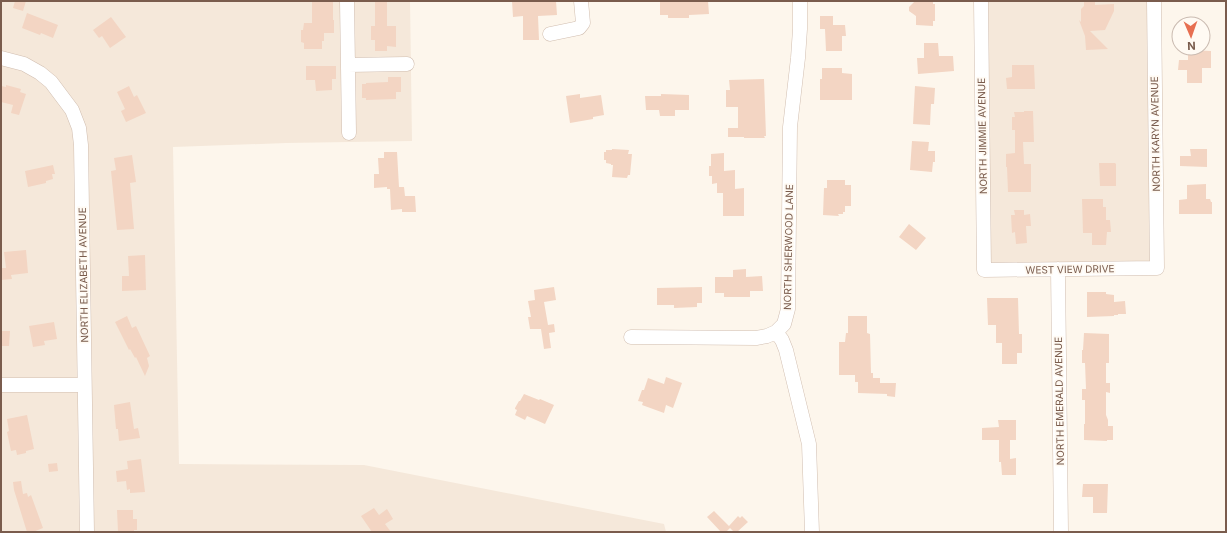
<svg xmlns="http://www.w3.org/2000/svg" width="1227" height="533" viewBox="0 0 1227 533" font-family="Inter,sans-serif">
	<rect width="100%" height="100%" fill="#fdf6ec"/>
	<path fill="#f5e8da" d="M1,1H410L412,141L286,143L173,147L179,464L364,465L664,524L666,532H1Z
		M981,1H1154L1157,268L984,270Z"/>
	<path fill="#f3d5c3" d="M15,1H26L23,11L13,8Z
		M312,1H333V20H334V33H324V41H322V49H304V43L301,42V30H303L304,23H312Z
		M375,1H387V26H396V47L387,46V51H375V40H371V26H375Z
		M512,1H556L557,15L538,16L539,40H523V16L513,17Z
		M660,1H708L709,14L689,15V18H668V15H660Z
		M915,1H933V4H935V21H933V26L916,25V16L909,11V7Z
		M1084,1H1095V5L1114,4V11L1105,30L1090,31L1108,49L1086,50L1085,36L1079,20L1081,22V9L1084,6Z
		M27,13L58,25L53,38L41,33L40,35L22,28Z
		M820,16H833V25H845L846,36H842V51H826L825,29H820Z
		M111,17L126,37L110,48L102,36L99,38L93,30Z
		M924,43H938L939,56H953L954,71L918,74L917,58H924Z
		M1188,50L1211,51V68H1202V83H1187V70H1178L1179,60H1188Z
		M1012,65H1034L1035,89H1007L1006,78L1012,77Z
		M306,66H336V79H332V90L316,91L315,80H306Z
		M822,68H842V73L852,74V100H820V79H822Z
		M388,77H401V92H396V99L366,100V98H362V84H366V83L388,82Z
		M764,79L766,136H764L765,138H744V137H728V128H738V107H726V90H730L729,80Z
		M6,85L21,89L20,92L26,94L19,115L11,113L13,105L1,102V86L6,87Z
		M129,86L134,97L137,95L146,113L126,122L121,111L125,109L117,92Z
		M915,86L935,88L934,104H931L930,125L913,124Z
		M580,94V98L601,95L604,115L593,117V119L570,123L566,96Z
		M661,94L689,95V110H675V116H660L659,110H646L645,96H661Z
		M1024,111H1033L1034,142H1023L1024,164H1031V192H1008L1007,167H1006V154L1015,153V130H1012V117H1015L1014,112H1024Z
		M912,141L929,142L928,151H935V162H933L932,172L910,170Z
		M612,149L629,150L628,154H632L630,175H628L627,178L612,177L613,165H611V164L606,163V160H604V152H606V150H612Z
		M1190,149H1207V167L1180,166V156H1191Z
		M384,152H397L399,187H404L405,196H415L416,212H402V209L391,210L390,189H387V187L374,188V174H379L378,158H384Z
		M724,153V171L735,170V189L744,188V216H723V193H717V183L712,184V176H709V166H711V154Z
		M132,155L136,182L130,183L134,229L117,230L111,171L116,170L114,158Z
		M1099,163H1115L1116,164V186H1100Z
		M53,165L55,174H52L53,179L46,181V183L28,187L25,171Z
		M827,180H845V185H851V206H845V212H843V214H838L839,216L823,215L824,188H827Z
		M1206,184V199H1210L1211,202H1212V214H1179V200L1187,199V185Z
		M1082,199H1103V207H1106V220H1110L1111,232H1107L1106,245H1092V233H1083Z
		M1014,210H1024V215L1030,214L1031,226H1026L1027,243L1016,244L1015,232L1012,233L1011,215H1015Z
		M909,224L926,238L916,250L899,237Z
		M26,250L28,273L11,275L12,279L1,280V268H6L4,252Z
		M145,255L146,290L122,291V276H129L128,256Z
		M746,269V277L762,276L763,291H750V297H724V293H715V277H733V270Z
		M554,287L556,300L544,302L548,325L554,324L555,332L549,333L551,348L544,349L541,329H530L528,317H531L528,301L535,300L534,290Z
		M702,287V303H697V307L674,308V305H657V288Z
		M1087,292H1106V294L1114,295V302L1125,301L1126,314H1118V315H1114V316L1087,317Z
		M987,298H1018L1019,334H1022V353H1017V364H1002V343H996V325H988Z
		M127,316L132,328L136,326L150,356L147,358L149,366L145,376L136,357L135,358L130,349L129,350L115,322Z
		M848,316H867V333L870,334L871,373H873V378H880V383H896L895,397L887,396V394L858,393V382H855V375H839V342H845L846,333H848Z
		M54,322L57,339L44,341L45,345L33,347L29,326Z
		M1,331H10L9,346H1Z
		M1084,333L1109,334V363H1106V383H1110V393L1106,392V415L1108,420V426H1113V440H1107V441L1084,440V424H1085V400H1082V389H1086L1085,363H1082V350H1083Z
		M666,377L682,383L673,408L666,405L664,413L642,405L643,402L638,401L642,390H644L648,378L664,384Z
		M524,394L539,400L540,399L554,405L545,424L527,416L525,420L515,415L517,410L515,409V408L519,401H520Z
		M130,402L134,429L138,428L140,438L119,441L118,429H116L114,405Z
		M27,415L34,449L26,451V453L17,455L16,450L11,451L7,432L9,431L7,419Z
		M998,420H1016V440H1010V459L1016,458V475H1002L1001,462H999V440H982V428L999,427Z
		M141,459L145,492L130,493V489L127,490L126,481L117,482L116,471L128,469L127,461Z
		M57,463L58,471L49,472L48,464Z
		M21,481L23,494L27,493L28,497L31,495L43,528L33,532H27L14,490L13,482Z
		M1083,484H1108L1107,513H1093V497H1082Z
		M374,508L379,515L387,509L393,519L385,524L391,532H372L361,516Z
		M117,510H133V519H137V530H134V532H118Z
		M714,511L729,526L738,516L740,518L742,516L748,522L737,532H734L730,528L726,532H721L707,517Z"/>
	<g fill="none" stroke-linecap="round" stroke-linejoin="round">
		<defs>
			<path id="minor" d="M347,1L349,133
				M800,1V29L798,58L790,127L788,309L784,324L776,332L782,340L786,350L809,444L812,532
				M981,1L984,270L1157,268L1154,1
				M550,34L579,28L583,23L581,1
				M1,58L24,64L40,73L51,82L72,110L79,128L81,145L87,532
				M348,65L407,64
				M1058,269L1061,532
				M631,337L756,338L767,336L776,332
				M1,385H84"/>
		</defs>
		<use href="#minor" stroke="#d1beb0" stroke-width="15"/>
		<use href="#minor" stroke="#fff" stroke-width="14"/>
	</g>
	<g text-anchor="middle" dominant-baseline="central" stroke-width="3.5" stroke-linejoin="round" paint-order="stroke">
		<g font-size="10" fill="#7a5c4d" stroke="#fffaf3">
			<text transform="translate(1155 134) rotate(-91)">NORTH KARYN AVENUE</text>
			<text transform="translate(982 136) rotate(-91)">NORTH JIMMIE AVENUE</text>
			<text transform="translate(788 247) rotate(-89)">NORTH SHERWOOD LANE</text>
			<text transform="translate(1070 269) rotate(-1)">WEST VIEW DRIVE</text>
			<text transform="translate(83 275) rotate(-91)">NORTH ELIZABETH AVENUE</text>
			<text transform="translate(1059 401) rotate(-91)">NORTH EMERALD AVENUE</text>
		</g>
	</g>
	<rect width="1227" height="533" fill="none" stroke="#7a5c4d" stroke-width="4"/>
	<g transform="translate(1191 36) rotate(178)"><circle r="19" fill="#fffaf3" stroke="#cabbb1"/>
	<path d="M0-3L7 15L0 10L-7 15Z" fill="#e76f51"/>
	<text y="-6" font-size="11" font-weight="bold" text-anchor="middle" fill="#7a5c4d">N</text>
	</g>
</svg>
